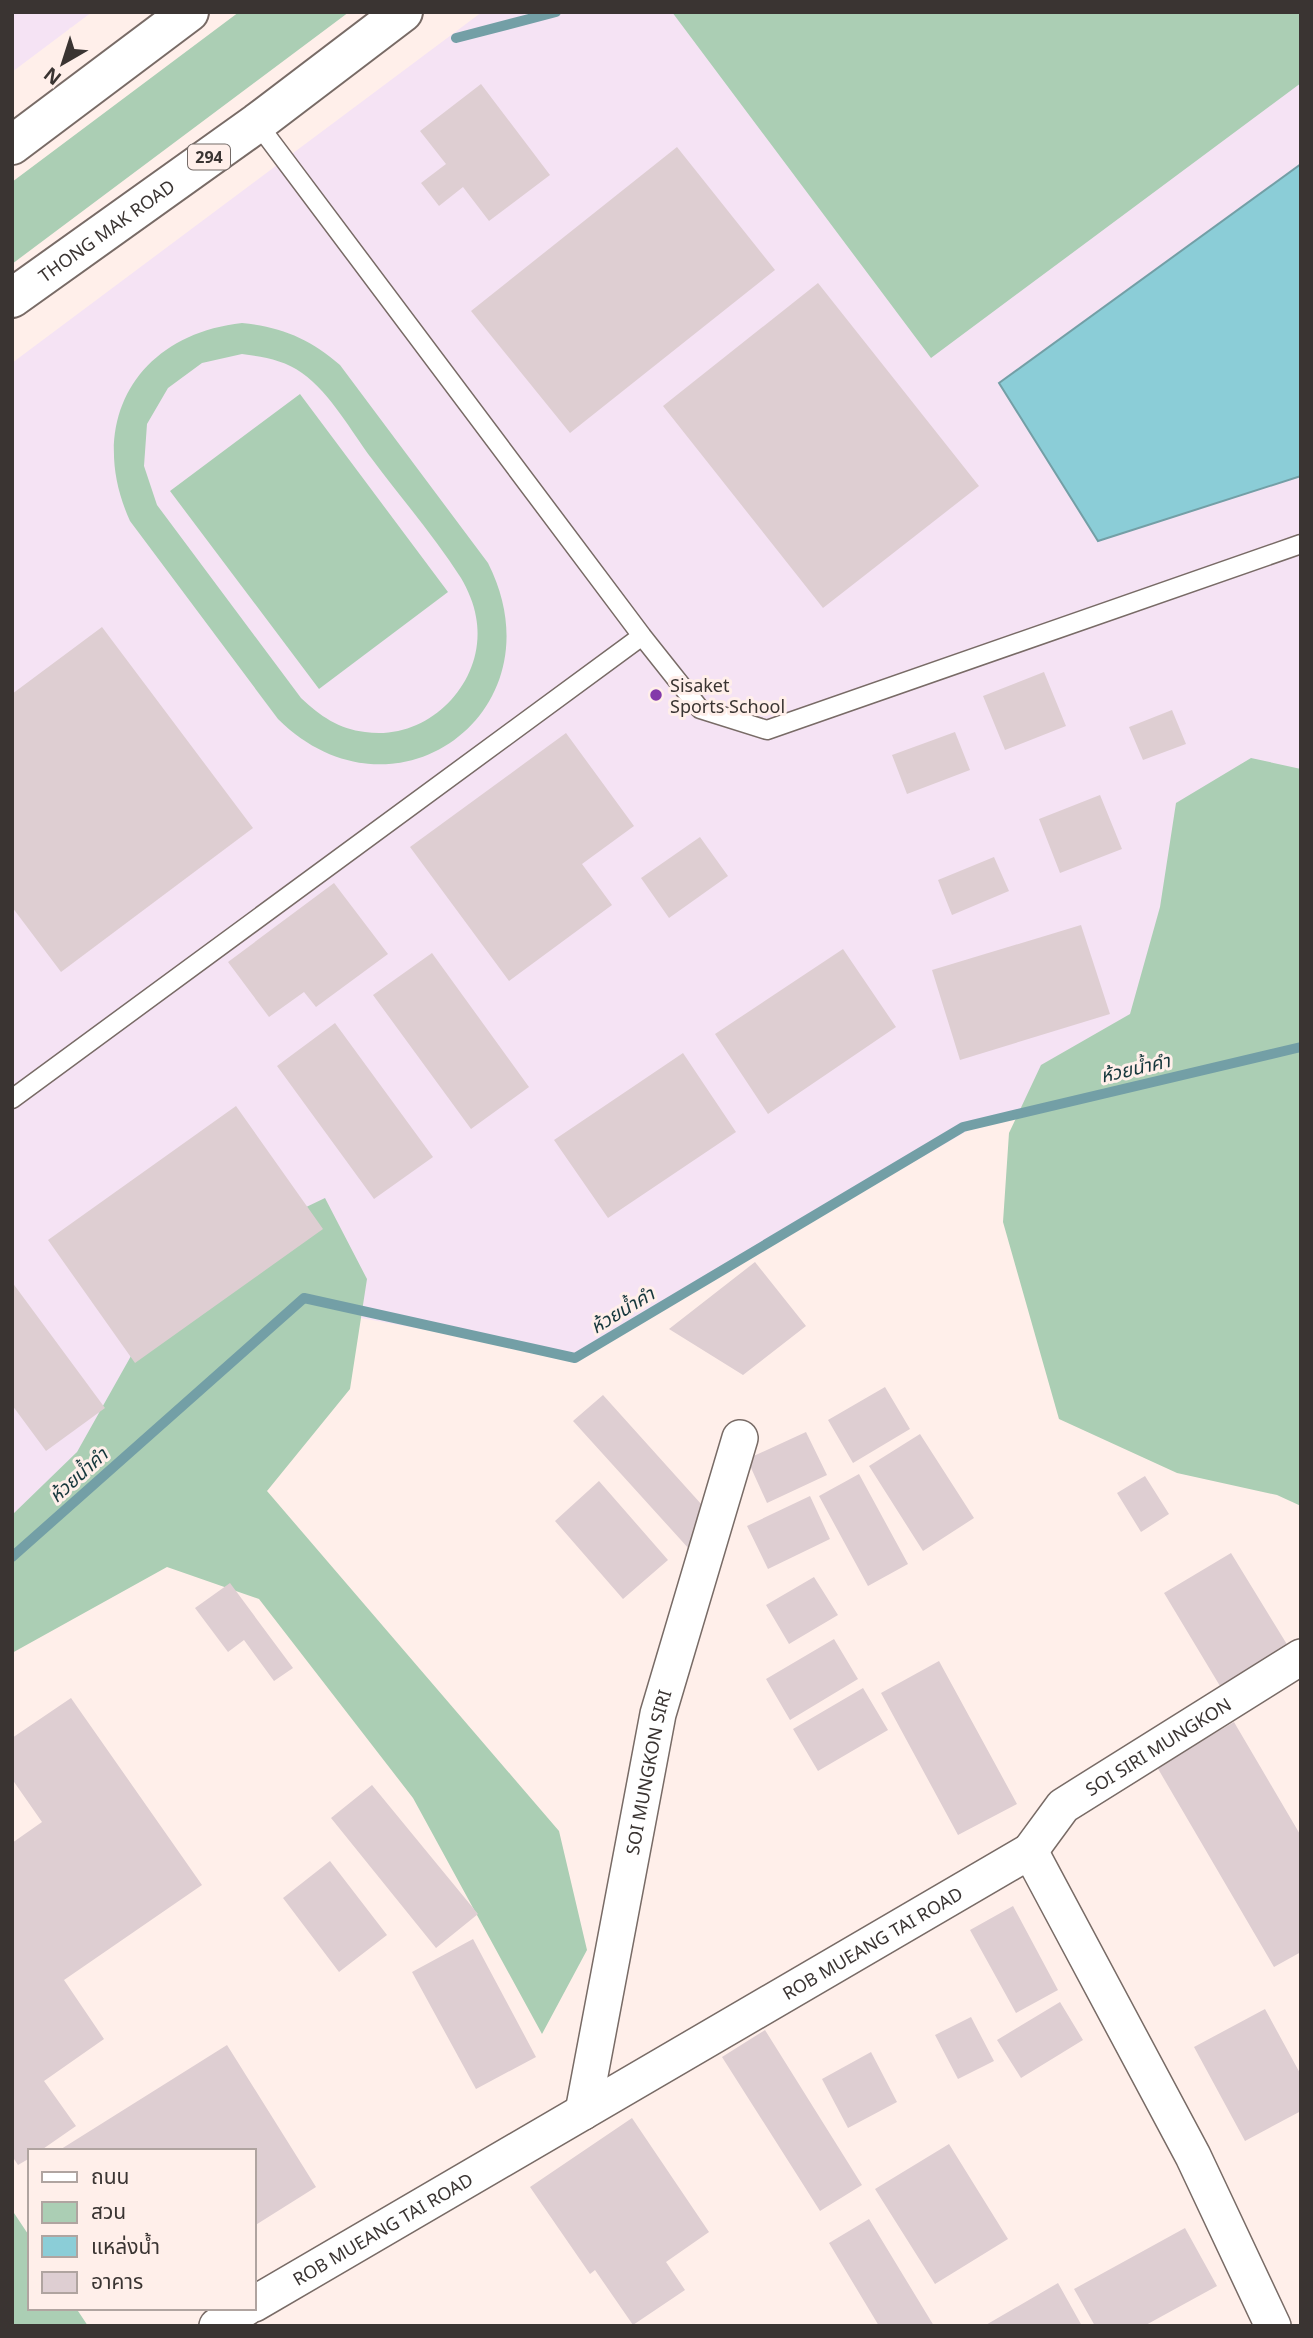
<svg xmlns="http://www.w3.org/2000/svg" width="1313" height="2338" viewBox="0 0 1313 2338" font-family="'Noto Sans','Noto Sans Thai',sans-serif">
	<rect width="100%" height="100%" fill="#ffefea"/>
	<path fill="#f5e3f4" d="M12,12H92L12,72Z
		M482,12H1301V1027L974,1127L577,1357L300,1307L12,1557V363Z"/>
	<path fill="#abceb4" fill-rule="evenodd" d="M239,12H349L12,264V182Z
		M672,12H1301V83L931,358Z
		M242,323C282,327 310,339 340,365L488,563C563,711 394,834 278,719L130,521C86,424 135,335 242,323ZM242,354C264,357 284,360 302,373C331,394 351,431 372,459C401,498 435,537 461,578C468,590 474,604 476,617C488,681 429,742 365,732C339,729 320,716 301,698L157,505L144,466L147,424L168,388L202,363Z
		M300,394L448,592L319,689L170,491Z
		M1251,758L1301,769V1506L1277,1495L1177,1473L1059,1419L1003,1222L1009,1133L1041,1065L1130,1014L1160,907L1176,803Z
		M325,1198L367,1279L350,1389L267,1491L559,1831L587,1950L542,2034L413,1798L259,1599L167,1567L12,1653V1515L77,1452L181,1267Z
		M12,2210L30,2237V2308H76L88,2326H12Z"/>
	<path fill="#8bcdd7" stroke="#739fa6" stroke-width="2" d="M1301,164V476L1098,541L999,383Z"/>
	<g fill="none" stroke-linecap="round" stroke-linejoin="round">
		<path stroke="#739fa6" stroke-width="10" d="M456,38L556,12
			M12,1557L304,1298L575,1358L963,1127L1301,1047"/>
	</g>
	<path fill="#deced2" d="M481,84L550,175L489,221L463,187L439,206L421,183L446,164L420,131Z
		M677,147L775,270L570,433L471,311Z
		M818,283L979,486L823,608L663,406Z
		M102,627L253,828L61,972L12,907V694Z
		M1044,672L1066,726L1005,750L983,696Z
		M1172,710L1186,744L1143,760L1129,727Z
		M955,732L970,770L907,794L892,755Z
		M566,733L634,826L582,864L612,905L509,981L410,847Z
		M1100,795L1122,849L1060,873L1039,819Z
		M700,837L728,876L669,918L641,878Z
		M994,857L1009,891L952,915L938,880Z
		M334,883L388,954L316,1007L304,992L269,1017L228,962Z
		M1081,925L1110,1014L960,1060L932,970Z
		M843,949L896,1027L768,1114L715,1034Z
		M432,953L529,1087L471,1129L373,995Z
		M335,1023L433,1157L374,1199L277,1066Z
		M683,1053L736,1132L608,1218L554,1140Z
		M236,1106L323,1229L135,1363L48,1240Z
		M755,1262L806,1326L743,1375L669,1329Z
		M12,1282L105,1408L46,1451L12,1405Z
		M885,1387L910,1429L853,1463L828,1420Z
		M603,1395L702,1505L690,1550L573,1421Z
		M806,1432L827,1475L767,1503L747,1459Z
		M920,1434L974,1518L923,1551L869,1466Z
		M859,1474L908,1564L868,1586L819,1496Z
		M1145,1476L1169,1514L1141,1532L1117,1493Z
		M599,1481L668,1560L623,1599L555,1521Z
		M810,1496L830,1539L768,1569L747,1526Z
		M1231,1553L1288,1646L1220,1686L1164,1593Z
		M814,1577L838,1615L789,1644L766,1605Z
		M230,1583L293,1668L274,1681L244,1640L228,1652L195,1608Z
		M834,1639L858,1679L790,1720L766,1679Z
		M939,1661L1017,1804L958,1835L881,1693Z
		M863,1688L888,1730L818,1771L793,1729Z
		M71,1698L202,1885L64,1980L104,2039L44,2081L76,2126L40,2151H30V2158L18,2165L12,2156V1843L42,1822L12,1779V1738Z
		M1234,1722L1301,1836V1952L1274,1967L1157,1767Z
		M372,1785L478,1914L436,1948L331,1818Z
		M330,1861L387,1935L339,1972L283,1898Z
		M1013,1906L1058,1990L1016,2013L970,1930Z
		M473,1939L536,2057L476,2089L412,1972Z
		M1060,2002L1083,2040L1021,2078L997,2040Z
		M1265,2009L1301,2075V2111L1245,2141L1194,2047Z
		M971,2017L994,2061L958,2079L935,2035Z
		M765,2030L862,2185L820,2211L722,2057Z
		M227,2045L316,2187L254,2226V2151H58Z
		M871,2052L897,2102L848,2128L822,2079Z
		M632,2118L709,2232L666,2262L685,2290L633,2325L595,2270L590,2274L530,2187Z
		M949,2144L1008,2239L935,2284L875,2189Z
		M869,2219L934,2326H879L829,2243Z
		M1185,2228L1217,2286L1144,2326H1095L1074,2289Z
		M1058,2283L1082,2326H984Z"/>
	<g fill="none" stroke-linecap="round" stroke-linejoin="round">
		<defs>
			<path id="lane" d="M257,123L642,636L700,709L767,730L1301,544
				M12,1099L642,636"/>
			<g id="street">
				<path id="s1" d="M1030,1851L1063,1806L1301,1657"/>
				<path id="s2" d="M583,2112L658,1714L740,1438"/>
				<path id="s3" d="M254,2304L1030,1851L1193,2156L1273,2326"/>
				<path d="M217,2326L246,2308"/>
			</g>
			<g id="primary">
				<path d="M12,145L189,12"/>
				<path id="s4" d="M12,298L257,123L403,12"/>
			</g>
		</defs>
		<use href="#lane" stroke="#786b66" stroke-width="21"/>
		<use href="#street" stroke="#786b66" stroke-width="38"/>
		<use href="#primary" stroke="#786b66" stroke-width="42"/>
		<use href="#lane" stroke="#fff" stroke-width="18"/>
		<use href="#street" stroke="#fff" stroke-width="35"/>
		<use href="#primary" stroke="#fff" stroke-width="38"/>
	</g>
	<circle fill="#8339aa" stroke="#ffefea" stroke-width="2.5" cx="656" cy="695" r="7"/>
	<g text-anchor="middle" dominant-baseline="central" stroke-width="6" stroke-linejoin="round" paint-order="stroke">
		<rect fill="#ffefea" stroke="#756c69" stroke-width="2" x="188" y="144.5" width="42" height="25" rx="5"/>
		<g font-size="16" font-weight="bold" fill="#3a3432">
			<text x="209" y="157">294</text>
		</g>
		<g font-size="18" fill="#3a3432" stroke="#ffefea">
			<text stroke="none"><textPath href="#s4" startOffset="116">THONG MAK ROAD</textPath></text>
			<text stroke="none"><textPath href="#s1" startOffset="168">SOI SIRI MUNGKON</textPath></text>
			<text stroke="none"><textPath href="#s2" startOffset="346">SOI MUNGKON SIRI</textPath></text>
			<text stroke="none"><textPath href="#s3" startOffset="716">ROB MUEANG TAI ROAD</textPath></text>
			<text stroke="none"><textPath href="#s3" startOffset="149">ROB MUEANG TAI ROAD</textPath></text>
		</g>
		<g font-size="18" fill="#3a3432" stroke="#ffefea" text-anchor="start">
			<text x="670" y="685">Sisaket<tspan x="670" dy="21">Sports School</tspan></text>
		</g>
		<g font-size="19" font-style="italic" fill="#16373c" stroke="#ffefea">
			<text transform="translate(1135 1068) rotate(-13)">ห้วยน้ำคำ</text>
			<text transform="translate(622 1310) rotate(-31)">ห้วยน้ำคำ</text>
			<text transform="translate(78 1475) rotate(-42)">ห้วยน้ำคำ</text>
		</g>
	</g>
	<rect width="1313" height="2338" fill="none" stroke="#3a3432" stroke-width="28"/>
	<rect x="28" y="2149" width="228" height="161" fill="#ffefea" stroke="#b0a4a0" stroke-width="2"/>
	<rect x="42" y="2172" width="35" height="10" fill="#ffffff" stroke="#b0a4a0" stroke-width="2"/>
	<text x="91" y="2184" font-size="21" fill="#3a3432">ถนน</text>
	<rect x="42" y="2202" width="35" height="21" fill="#abceb4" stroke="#b0a4a0" stroke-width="2"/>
	<text x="91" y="2219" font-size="21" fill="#3a3432">สวน</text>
	<rect x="42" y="2236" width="35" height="21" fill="#8bcdd7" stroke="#b0a4a0" stroke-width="2"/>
	<text x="91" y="2254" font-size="21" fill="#3a3432">แหล่งน้ำ</text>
	<rect x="42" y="2272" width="35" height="21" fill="#deced2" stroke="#b0a4a0" stroke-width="2"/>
	<text x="91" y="2289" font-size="21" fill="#3a3432">อาคาร</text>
	<g transform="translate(63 63) rotate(219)" stroke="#ffefea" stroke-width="5" paint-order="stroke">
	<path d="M0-5L12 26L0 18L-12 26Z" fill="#3a3432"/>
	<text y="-10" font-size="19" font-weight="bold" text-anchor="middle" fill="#3a3432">N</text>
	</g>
</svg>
